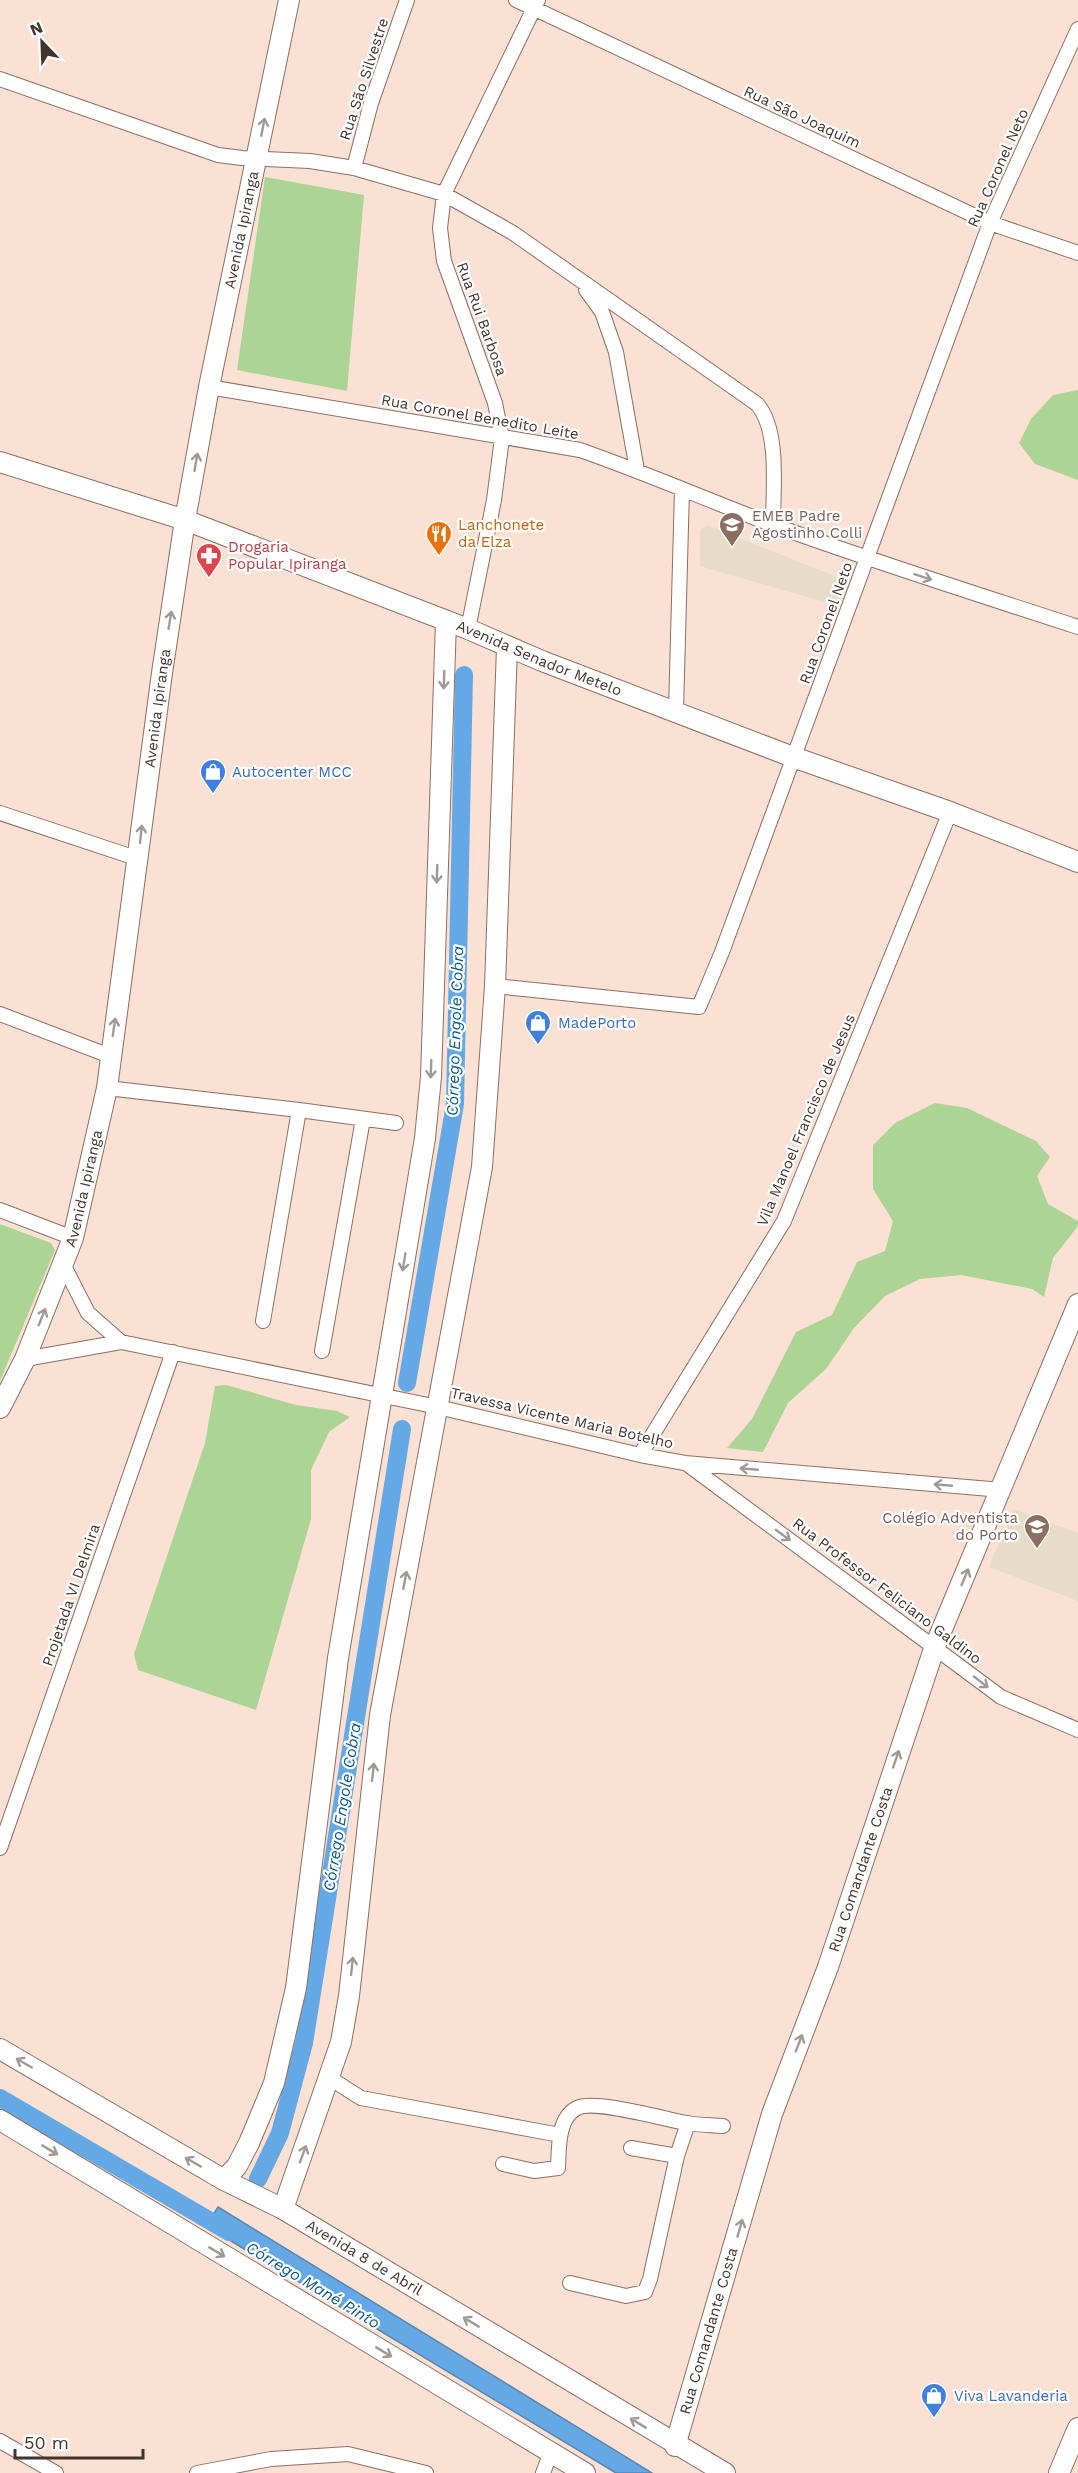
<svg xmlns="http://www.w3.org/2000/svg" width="1078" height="2473" viewBox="0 0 1078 2473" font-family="'Work Sans',sans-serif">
	<rect width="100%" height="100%" fill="#fbe0d4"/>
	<path fill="#e6dcc7" d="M707,525L844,580L849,588L842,607L700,566V530Z
		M1013,1509L1078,1533V1601L989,1567Z"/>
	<path fill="#abd495" d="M265,177L364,195L347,391L237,370Z
		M1078,390V480L1035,464L1019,443L1031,419L1053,395Z
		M935,1103L967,1108L1036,1141L1050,1157L1037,1176L1048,1204L1078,1221V1226L1053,1258L1044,1297L1032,1289L961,1275L920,1279L885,1296L854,1328L826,1369L788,1403L763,1452L727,1448L752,1419L796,1332L832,1315L857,1262L885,1251L893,1221L873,1189V1145L895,1123Z
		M0,1224L51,1243L55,1250L0,1381Z
		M226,1385L296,1405L337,1411L350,1417L329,1432L311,1470V1519L256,1710L138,1670L134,1654L205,1443L215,1386Z"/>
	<path fill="#64a9e5" stroke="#5a86ae" stroke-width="1.5" d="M218,2207L652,2473H616L206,2226Z"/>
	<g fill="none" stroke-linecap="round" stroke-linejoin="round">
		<path stroke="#64a9e5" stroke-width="18" d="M407,1383L455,1104L464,675
			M0,2098L229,2232
			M258,2179L280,2133L304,2043L402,1429"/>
		<defs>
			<path id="street" d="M516,0L990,223L1078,253
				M0,79L218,155L242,158L310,161L354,168L444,194L513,233L757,404C780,430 773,490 773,525
				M354,168L371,103L407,0
				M586,290L602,312L616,352L637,470
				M209,387L580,450C646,473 710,501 776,526C875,562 977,594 1078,627
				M468,629L494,500L502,438L495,403L444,261L440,228L444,194L538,0
				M676,711L682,489
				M0,813L139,859
				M495,986L699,1007L722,952L990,223L1078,29
				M0,1014L110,1056
				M107,1088L299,1110L396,1123
				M0,1210L73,1238
				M63,1264L88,1313L121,1342
				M263,1321L299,1110
				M322,1351L363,1119
				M25,1359L121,1342L438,1407L640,1455L685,1463L1002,1490
				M640,1455L784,1221L950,812
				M687,1464L1001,1697L1078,1730
				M0,1848L173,1352
				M328,2077L361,2098L560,2135
				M631,2148L677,2156
				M503,2164L534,2171L558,2168C559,2150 557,2118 577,2108C594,2099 664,2119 686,2123C698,2125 711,2125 723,2126
				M570,2283L626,2296L645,2292L650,2279L677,2156L688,2123
				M0,2441L56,2473
				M197,2473L271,2459L348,2454L426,2473
				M543,2473L551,2452"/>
			<g id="secondary">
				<path id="s1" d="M0,462L185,520L468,629L542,661L793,757L950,812L1078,862"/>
				<path id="s2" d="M0,1408L25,1359L73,1238L107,1088L162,673L185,520L209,387L289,0"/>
				<path id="s3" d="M0,2049L224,2180L283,2209L725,2473"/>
				<path d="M0,2120L585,2473"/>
				<path d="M224,2180L237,2166L249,2143L274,2083L296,1988L338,1658L425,1138L431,1077L446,621"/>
				<path d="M283,2209L341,2042L349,1996L380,1715L482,1167L495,986L507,647"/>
				<path id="s4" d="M675,2446L772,2114L828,1967L935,1646L1078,1304"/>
				<path d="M1059,2473L1078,2428"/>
			</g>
		</defs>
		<use href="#street" stroke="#8d6f62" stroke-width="16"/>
		<use href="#secondary" stroke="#8d6f62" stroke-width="22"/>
		<use href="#street" stroke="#fff" stroke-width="14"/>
		<use href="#secondary" stroke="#fff" stroke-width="20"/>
	</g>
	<defs><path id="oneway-shaft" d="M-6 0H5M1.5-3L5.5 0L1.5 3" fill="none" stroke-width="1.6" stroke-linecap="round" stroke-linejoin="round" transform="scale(1.5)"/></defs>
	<g stroke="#a09a97">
		<use href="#oneway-shaft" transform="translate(263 127) rotate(-79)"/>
		<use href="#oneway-shaft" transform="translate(196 462) rotate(-80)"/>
		<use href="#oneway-shaft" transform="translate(923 577) rotate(18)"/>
		<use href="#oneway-shaft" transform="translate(170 620) rotate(-81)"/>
		<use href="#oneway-shaft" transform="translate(444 680) rotate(92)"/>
		<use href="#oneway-shaft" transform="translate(141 834) rotate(-84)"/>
		<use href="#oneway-shaft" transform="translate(437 874) rotate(92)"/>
		<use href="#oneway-shaft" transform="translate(114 1027) rotate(-82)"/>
		<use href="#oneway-shaft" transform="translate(431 1069) rotate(92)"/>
		<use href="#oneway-shaft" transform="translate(404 1262) rotate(99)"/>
		<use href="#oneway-shaft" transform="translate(42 1317) rotate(-68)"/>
		<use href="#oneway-shaft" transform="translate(749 1469) rotate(-175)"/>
		<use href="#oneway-shaft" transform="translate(943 1485) rotate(-175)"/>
		<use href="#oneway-shaft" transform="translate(783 1535) rotate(36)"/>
		<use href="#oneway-shaft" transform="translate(965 1577) rotate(-67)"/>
		<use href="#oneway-shaft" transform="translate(405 1580) rotate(-79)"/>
		<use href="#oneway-shaft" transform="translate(981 1682) rotate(38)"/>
		<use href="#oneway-shaft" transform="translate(896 1759) rotate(-71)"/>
		<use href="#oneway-shaft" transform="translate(373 1772) rotate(-84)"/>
		<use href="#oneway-shaft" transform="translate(352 1966) rotate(-84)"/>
		<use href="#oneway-shaft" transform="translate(799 2043) rotate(-69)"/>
		<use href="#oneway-shaft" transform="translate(24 2063) rotate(-150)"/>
		<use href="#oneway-shaft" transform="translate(50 2150) rotate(31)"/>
		<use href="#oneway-shaft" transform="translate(303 2154) rotate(-70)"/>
		<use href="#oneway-shaft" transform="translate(193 2162) rotate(-150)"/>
		<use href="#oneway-shaft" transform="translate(740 2228) rotate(-74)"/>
		<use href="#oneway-shaft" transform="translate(217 2252) rotate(31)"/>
		<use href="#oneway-shaft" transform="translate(471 2322) rotate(-149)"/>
		<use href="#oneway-shaft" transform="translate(384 2352) rotate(31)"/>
		<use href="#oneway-shaft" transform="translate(638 2423) rotate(-149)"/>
	</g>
	<defs>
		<symbol id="school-pin" viewBox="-11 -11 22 30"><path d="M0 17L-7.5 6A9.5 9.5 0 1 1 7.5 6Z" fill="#8d6e63" stroke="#fff"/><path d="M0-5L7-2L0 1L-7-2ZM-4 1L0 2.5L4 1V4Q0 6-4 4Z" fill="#fff"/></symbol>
		<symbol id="restaurant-pin" viewBox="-11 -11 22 30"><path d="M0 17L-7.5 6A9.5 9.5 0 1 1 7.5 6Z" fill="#e8710a" stroke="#fff"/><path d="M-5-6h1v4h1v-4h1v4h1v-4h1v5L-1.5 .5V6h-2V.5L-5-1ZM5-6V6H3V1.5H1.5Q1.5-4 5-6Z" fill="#fff"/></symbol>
		<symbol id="pharmacy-pin" viewBox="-11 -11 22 30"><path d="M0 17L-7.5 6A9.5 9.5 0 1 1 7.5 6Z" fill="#e0444e" stroke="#fff"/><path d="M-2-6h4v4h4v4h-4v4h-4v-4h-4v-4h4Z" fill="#fff"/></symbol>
		<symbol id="shop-pin" viewBox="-11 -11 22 30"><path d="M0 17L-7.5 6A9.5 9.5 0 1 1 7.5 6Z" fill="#3f7fe0" stroke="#fff"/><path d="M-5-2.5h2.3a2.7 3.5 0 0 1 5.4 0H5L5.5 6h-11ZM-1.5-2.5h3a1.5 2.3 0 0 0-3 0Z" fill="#fff"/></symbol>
	</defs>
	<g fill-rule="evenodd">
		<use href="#school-pin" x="717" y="510" width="30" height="40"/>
		<use href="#restaurant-pin" x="424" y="519" width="30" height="40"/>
		<use href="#pharmacy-pin" x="194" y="541" width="30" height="40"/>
		<use href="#shop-pin" x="198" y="757" width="30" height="40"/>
		<use href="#shop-pin" x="523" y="1008" width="30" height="40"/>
		<use href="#school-pin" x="1022" y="1512" width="30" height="40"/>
		<use href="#shop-pin" x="919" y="2381" width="30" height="40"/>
	</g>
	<g text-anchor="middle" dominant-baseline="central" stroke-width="4.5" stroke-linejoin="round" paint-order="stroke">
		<g font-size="15" fill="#42352f" stroke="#fff">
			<text transform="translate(364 79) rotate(-72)">Rua São Silvestre</text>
			<text transform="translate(802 117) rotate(25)">Rua São Joaquim</text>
			<text transform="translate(998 168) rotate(-66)">Rua Coronel Neto</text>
			<text stroke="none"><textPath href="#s2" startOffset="1208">Avenida Ipiranga</textPath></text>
			<text transform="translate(482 319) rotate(70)">Rua Rui Barbosa</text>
			<text transform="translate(480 417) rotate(10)">Rua Coronel Benedito Leite</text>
			<text transform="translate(826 623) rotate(-70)">Rua Coronel Neto</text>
			<text stroke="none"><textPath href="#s1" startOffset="574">Avenida Senador Metelo</textPath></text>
			<text stroke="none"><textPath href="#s2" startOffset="722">Avenida Ipiranga</textPath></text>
			<text transform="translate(806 1120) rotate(-67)">Vila Manoel Francisco de Jesus</text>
			<text stroke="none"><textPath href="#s2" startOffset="236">Avenida Ipiranga</textPath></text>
			<text transform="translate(562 1418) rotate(13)">Travessa Vicente Maria Botelho</text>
			<text transform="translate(887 1591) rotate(37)">Rua Professor Feliciano Galdino</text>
			<text transform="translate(71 1595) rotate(-71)">Projetada VI Delmira</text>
			<text stroke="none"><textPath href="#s4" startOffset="606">Rua Comandante Costa</textPath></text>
			<text stroke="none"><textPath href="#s3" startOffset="420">Avenida 8 de Abril</textPath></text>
			<text stroke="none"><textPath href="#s4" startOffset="120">Rua Comandante Costa</textPath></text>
		</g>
		<g font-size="15" fill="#785e54" stroke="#fff" text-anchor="start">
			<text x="752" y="516">EMEB Padre<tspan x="752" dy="17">Agostinho Colli</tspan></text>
			<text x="1018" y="1518" text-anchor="end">Colégio Adventista<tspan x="1018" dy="17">do Porto</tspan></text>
		</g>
		<g font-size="15" fill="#c56008" stroke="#fff" text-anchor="start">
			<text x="458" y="525">Lanchonete<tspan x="458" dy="17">da Elza</tspan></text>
		</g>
		<g font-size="15" fill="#be3a42" stroke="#fff" text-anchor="start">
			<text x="228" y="547">Drogaria<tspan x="228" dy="17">Popular Ipiranga</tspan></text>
		</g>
		<g font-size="15" fill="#366cbe" stroke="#fff" text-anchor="start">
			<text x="232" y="772">Autocenter MCC</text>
			<text x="558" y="1023">MadePorto</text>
			<text x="954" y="2396">Viva Lavanderia</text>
		</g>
		<g font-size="16" font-style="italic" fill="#075a91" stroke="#fff">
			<text transform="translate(455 1031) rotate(-88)">Córrego Engole Cobra</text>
			<text transform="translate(342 1807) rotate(-81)">Córrego Engole Cobra</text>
			<text transform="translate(313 2285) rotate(31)">Córrego Mané Pinto</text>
		</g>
	</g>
	<g transform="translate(42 42) rotate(337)" stroke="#ffffff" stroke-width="4.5" paint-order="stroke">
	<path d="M0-4.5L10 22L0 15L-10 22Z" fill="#42352f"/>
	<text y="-9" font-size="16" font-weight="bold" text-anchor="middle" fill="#42352f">N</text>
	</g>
	<path d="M15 2449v9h128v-9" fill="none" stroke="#42352f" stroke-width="3"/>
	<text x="24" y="2449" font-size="18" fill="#42352f" stroke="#ffffff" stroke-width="4.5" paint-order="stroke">50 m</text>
</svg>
